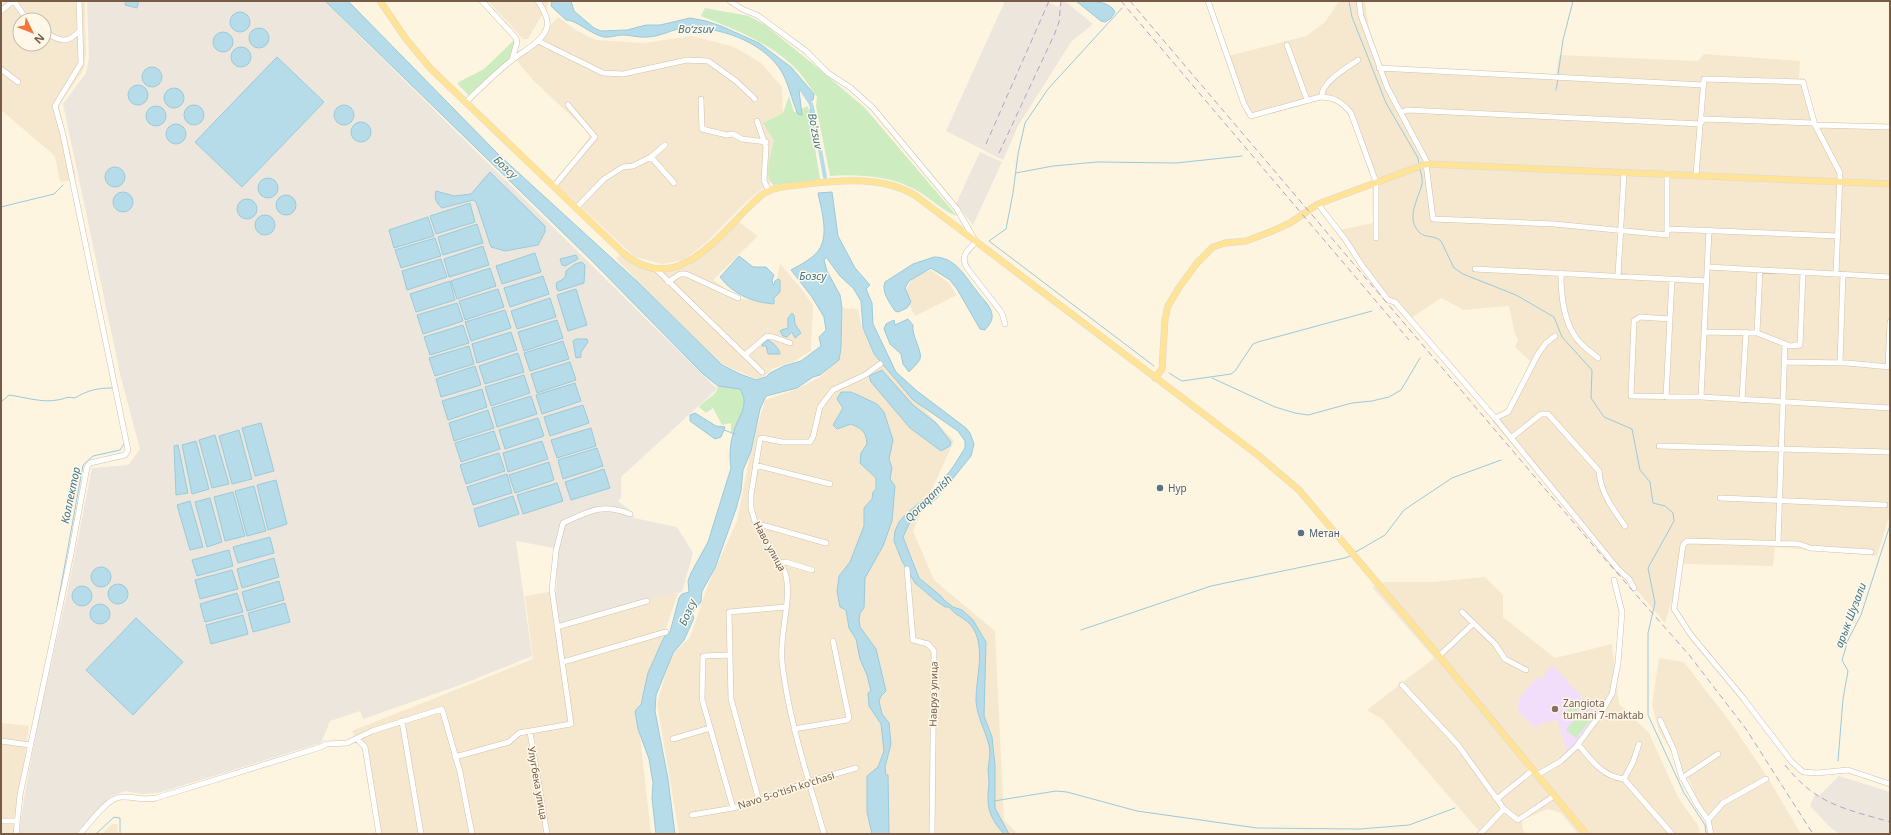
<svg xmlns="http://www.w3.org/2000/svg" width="1891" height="835" viewBox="0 0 1891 835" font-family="'Noto Sans',sans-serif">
	<rect width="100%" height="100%" fill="#fef5e1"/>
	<path fill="#f6e8cf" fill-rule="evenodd" d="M5,1H85L86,53L84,69L59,106L76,176L72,180L60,182L55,156L1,110V7ZM20,20H44V44H20Z
		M488,1H550L528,39H523Z
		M1339,1H1365L1369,28L1382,66L1556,74L1559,55L1698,61L1704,54L1800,61L1799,78H1804L1817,122L1890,124V514L1877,556L1775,547L1773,566L1683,564L1665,623L1492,421L1507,413L1530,361L1515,347L1518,339L1515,334L1509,306L1464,310L1441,298L1407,321L1360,266L1335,231L1373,223L1372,177L1349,115L1339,105L1324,99L1250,119L1245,113L1225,57L1306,36L1325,22Z
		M558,17L576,30L596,40L643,43L692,36L734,47L760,62L782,87L783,113L763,123L774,141L771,182L748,200L707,242L684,260L662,264L635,257L555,183L591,135L533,80L517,61Z
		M739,222L758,236L713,280L742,299L772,301L780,264L800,287L813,305L811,351L793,362L772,369L764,377L756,379L722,364L616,259L622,252L628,257L667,270L687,267L708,251Z
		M931,270L949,283L957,295L915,316L904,294L913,277Z
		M843,308L858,309L862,328L873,354L954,441L913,531L934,580L995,631L1004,820L1018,834H679L657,704L670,657L690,637L709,582L737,521L751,449L765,400L797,389L820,377L839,360L842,349Z
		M1485,577L1503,595V617L1555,658L1612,644L1619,704L1649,733L1678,797L1699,827L1700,834H1578L1561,813L1548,809L1522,820L1523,830L1527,834H1476L1479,831L1382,719L1367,710L1434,658L1372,587L1385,582H1433Z
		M549,592L678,594L637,710L651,834H377L362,749L352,731L533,659L525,596Z
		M1659,658L1684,662L1733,726L1768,778L1801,834H1709V829L1691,784L1659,731L1652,705Z
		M1,723L29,726L14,834H1Z
		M112,824H117L118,834H102Z"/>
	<path fill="#ece6dd" d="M87,1H324L717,389L621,477V498L618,501L631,511L634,518L677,527L693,553L682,592L637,601L559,625L556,594L558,550L554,549V548L516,541L532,656L463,684L363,719L360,711L330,721L321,743L158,793L142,794L125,791L112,796L75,834H19L24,798L39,718L68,589L92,468L128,465L140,449L121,378L63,104L86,73L89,58Z
		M1005,1H1045L1058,7L1062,1H1065L1093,24L1071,42L1018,126L1003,160L946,131Z
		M980,152L1002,162L973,225L956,204Z
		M1839,776L1890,792V834H1840L1831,828L1810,806L1815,794L1819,796Z"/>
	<path fill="#f2defa" d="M1552,665L1597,713L1578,740L1567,752L1557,720L1538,725V727L1535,728L1517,710L1520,703L1518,700L1537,677L1541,680Z"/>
	<path fill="#cdecbf" d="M705,8L749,16L765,25L818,68L865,108L957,216C940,210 929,196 912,188C890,176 855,174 830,176L816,106L817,97C811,89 805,79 799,72C772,43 736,30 701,16Z
		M513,41L515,43L510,58L469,96L457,83L484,69Z
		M789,96L794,112L808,106L820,179L773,185C763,174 771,155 774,141L763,123L783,113Z
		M718,386L740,389C750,405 740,417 733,432H731V423L722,425L713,408L706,413L699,407C705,399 717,396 718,386Z
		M1575,701L1581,706L1571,718L1565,713Z
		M1584,708L1594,716L1576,738L1566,730Z"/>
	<path fill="#b5dce8" stroke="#9acadb" d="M126,1H139L137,8L125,5Z
		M325,1H348L499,155L640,284L722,365L740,374L756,380L766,377L770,373L784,366L801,361L821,346L819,337L826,330L824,317L812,297L791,270C798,266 806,262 812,257C832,243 822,213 818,193L832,192L838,236L855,268L870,285L866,289L872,303L873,324L896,372L917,391L966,428L970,433L974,444L971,456L937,498L912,518L903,537L919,578L941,596L944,600L953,607L962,610L973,620L986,642L984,716L992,737L995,765V808L1009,834H1004C989,817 986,807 989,784C989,779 988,774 988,769C989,761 991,753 989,745C985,730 977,716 976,701C976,679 984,654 976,634C970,618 957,618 949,607H945L935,600L915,583L902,561L894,541L895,531L899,522L906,514L937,488L953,467L965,448V441L958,431L913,400L874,354L863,328L861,301L853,288L840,276L826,257L824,260L827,271L840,295L842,308L841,349L839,360L820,375L813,377L797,388L766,396L760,409L751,451L743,470L741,491L736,509L715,568L702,591L701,602L692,613L694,618L684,640L673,653L656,695L655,711L668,779L675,834H656L652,798L653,783L649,759L638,729L635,711L641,704L648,673L664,637L670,632L679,598L682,594L689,592L688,581L691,573L708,542L731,468C729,456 730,442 734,431C739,415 750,405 740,389L718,386L703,374L592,261Z
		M552,1H571L574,11L594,28L601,31L627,30L646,25H660L690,18L706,21L721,26L759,43L791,67L814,94L813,100L809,101L803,89L799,90L802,115L798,114C791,99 789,83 780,69C761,41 718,26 685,28C672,29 660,37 647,37C639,38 631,35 623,35C617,35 610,38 604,37C592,35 575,19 566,20L551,6Z
		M1076,1C1089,1 1109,0 1115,12L1111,18L1105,22L1101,21Z
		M230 22a10 10 0 1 1 20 0a10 10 0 1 1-20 0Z
		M249 38a10 10 0 1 1 20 0a10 10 0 1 1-20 0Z
		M213 42a10 10 0 1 1 20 0a10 10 0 1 1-20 0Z
		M231 57a10 10 0 1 1 20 0a10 10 0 1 1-20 0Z
		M277,57L324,102L242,187L195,142Z
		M142 77a10 10 0 1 1 20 0a10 10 0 1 1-20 0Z
		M128 95a10 10 0 1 1 20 0a10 10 0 1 1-20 0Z
		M164 98a10 10 0 1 1 20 0a10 10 0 1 1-20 0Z
		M334 115a10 10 0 1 1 20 0a10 10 0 1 1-20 0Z
		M184 115a10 10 0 1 1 20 0a10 10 0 1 1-20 0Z
		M813,106L817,127H811L810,109Z
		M146 116a10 10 0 1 1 20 0a10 10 0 1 1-20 0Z
		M351 132a10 10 0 1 1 20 0a10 10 0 1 1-20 0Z
		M166 134a10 10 0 1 1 20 0a10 10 0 1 1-20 0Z
		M105 177a10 10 0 1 1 20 0a10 10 0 1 1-20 0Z
		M490,172L545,226V232L538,245L505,251L491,247L476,202L473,200L442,208C436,203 434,198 436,191L454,196L471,194Z
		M258 188a10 10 0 1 1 20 0a10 10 0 1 1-20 0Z
		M113 202a10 10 0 1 1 20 0a10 10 0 1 1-20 0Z
		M276 205a10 10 0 1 1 20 0a10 10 0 1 1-20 0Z
		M237 209a10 10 0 1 1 20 0a10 10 0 1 1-20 0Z
		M470,203L475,222L436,234L430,216Z
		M255 225a10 10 0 1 1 20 0a10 10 0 1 1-20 0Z
		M428,217L434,236L394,248L389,230Z
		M477,224L483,243L443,255L438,237Z
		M435,238L441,256L401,268L395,250Z
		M483,246L489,265L449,277L444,259Z
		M535,253L541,272L502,284L496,266Z
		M576,255L578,259L565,266L562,265L560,259Z
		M739,256L753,267H766L774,275L772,280L773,285H774L775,281L778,279L780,280V292L774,298V304C752,302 734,295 720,277Z
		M934,257C955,257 964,275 976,290C981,298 990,304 992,314C993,321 989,325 985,330L980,329L957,289L950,280L931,268L909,281L905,288L911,302L907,308L898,312L895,311C890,303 881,292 885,282L913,264Z
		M441,259L447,277L407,290L402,271Z
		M582,262L585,265L584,283L559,291L557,290L556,283C562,279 566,280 566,271L575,264Z
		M490,268L496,286L457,299L451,281Z
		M543,276L549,294L510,307L504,288Z
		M450,281L455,300L416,312L410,294Z
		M498,289L504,307L465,320L459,301Z
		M576,289L587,325L568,331L557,295Z
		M550,298L556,317L517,329L511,311Z
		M457,303L463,321L423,334L417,315Z
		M505,310L511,328L471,341L465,322Z
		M792,313L794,315L795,324L801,333L795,338L792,332L787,337L783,336L780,331L781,330L788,328V318Z
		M908,319L913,325C911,335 923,352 920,359C918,364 912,368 909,372L903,364L901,354L890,344L884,329L886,324L894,320L895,325Z
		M557,320L563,338L524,351L518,332Z
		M463,325L469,343L430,355L424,337Z
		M511,332L517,350L477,363L472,344Z
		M576,339H587L588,342L581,352V357L576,358L573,341Z
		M768,340C773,342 780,350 780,354H768L766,346H762L763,343Z
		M563,341L569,359L530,371L524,353Z
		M469,346L474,364L435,376L429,358Z
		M518,353L524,372L485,384L479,366Z
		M570,362L576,380L537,393L531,374Z
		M475,366L481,385L441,397L436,379Z
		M882,370L913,405L936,423L951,442L950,446L941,451L910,428L871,382L869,376Z
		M524,375L530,393L491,406L485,387Z
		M575,383L581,401L542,414L536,395Z
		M482,389L487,407L448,420L442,401Z
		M841,392H851L860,396L877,404L884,412L893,440L889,459L892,468L890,479L895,486L892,521L883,546L865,578L864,608L860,613L859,620L860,627L876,649L886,691L881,696L879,701L882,714L889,723L891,744L885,767L886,775H888L889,834H872L867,812V776L878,767L884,751L881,724L869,706L868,693L871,691L867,675L860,659L856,639L849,628L846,610L840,607L837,592L839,576L850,562L864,526V508L872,499L873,492L876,489V478L860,463L861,453L867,444C866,431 862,429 851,424L837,429L833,425L843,408L837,399Z
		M531,396L537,414L497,427L492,408Z
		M583,405L589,423L550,436L544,417Z
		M488,410L494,428L454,441L449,423Z
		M695,413L716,426L725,427L721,437L715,439L690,421V415Z
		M538,418L544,436L505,449L499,430Z
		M261,423L274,471L255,476L242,428Z
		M591,428L596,446L557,458L551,440Z
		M239,430L252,479L232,484L219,436Z
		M494,431L500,449L461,462L455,443Z
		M215,435L229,484L212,488L199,440Z
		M196,441L209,489L192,494L182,445Z
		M542,441L548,459L508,472L503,453Z
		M178,445L188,493L176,495L174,446Z
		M597,448L603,466L563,479L558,460Z
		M499,453L505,471L466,484L460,465Z
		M549,462L554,480L515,493L509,475Z
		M604,469L610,488L571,500L565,482Z
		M507,474L512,493L473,505L467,487Z
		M276,480L287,524L268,530L257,485Z
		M557,483L563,501L523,514L517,495Z
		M254,486L266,531L247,536L235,491Z
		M233,492L245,536L225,541L214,497Z
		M513,496L519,514L479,527L474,509Z
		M210,498L222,542L207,547L195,502Z
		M190,501L203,547L190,550L177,505Z
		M270,537L274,553L238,563L233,547Z
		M229,550L233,566L197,576L192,560Z
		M274,558L279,577L242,588L237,569Z
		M91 577a10 10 0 1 1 20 0a10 10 0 1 1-20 0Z
		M232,570L238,589L200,599L195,580Z
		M279,581L284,600L247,611L242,592Z
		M108 594a10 10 0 1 1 20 0a10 10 0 1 1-20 0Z
		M72 596a10 10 0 1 1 20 0a10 10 0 1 1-20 0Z
		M237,593L243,612L205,622L200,604Z
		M285,603L290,622L253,632L248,613Z
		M90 614a10 10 0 1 1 20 0a10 10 0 1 1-20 0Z
		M243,615L248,634L211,644L206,625Z
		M136,618L183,662L133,715L86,670Z"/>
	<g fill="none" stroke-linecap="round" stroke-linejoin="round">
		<path stroke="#9acadb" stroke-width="1" d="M1349,1L1352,17L1386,103L1418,158L1419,164
			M1122,8L1048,89L1025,123L1018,154L1013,193L1006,229L989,241L1154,366
			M1558,75L1563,40L1573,1
			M1556,90L1558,79
			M1420,169C1421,174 1423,180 1422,184C1418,200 1405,219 1420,233C1426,238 1434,235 1441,241L1454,268L1463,274L1516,295L1554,317L1562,337L1592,370L1591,398L1604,417L1632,429L1640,470L1650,482L1653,503L1665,506L1673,513L1674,521L1648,568L1655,603L1648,633V715L1684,793L1705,825L1706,834
			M1016,173L1053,166L1097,162L1176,163L1242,156
			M1,207L54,194L63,185
			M1169,373L1182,381L1231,374L1235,371L1253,344L1258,342L1372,311
			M1212,378L1275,407L1295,413L1308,415L1352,403L1372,401L1389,397L1401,390L1420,358
			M1,402L9,395C24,397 42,403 57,400C67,399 64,396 75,398C88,390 98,388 112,388
			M724,430L735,434
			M1354,553L1385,535L1404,510L1452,478L1501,460
			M57,608L83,465L93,456L120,450L124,444
			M1081,630L1211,586L1345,558L1350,556
			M1838,761L1843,699L1848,671L1842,660L1848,640L1861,615L1890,525
			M994,801L1056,791L1067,792L1137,811L1257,828L1360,829L1409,825L1455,808
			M96,834L114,817L120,818V834"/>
		<path stroke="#b5dce8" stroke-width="4" d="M799,86L811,104L813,112
			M815,122L825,177"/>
		<defs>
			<path id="minor" d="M14,1L25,17L29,20
				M482,1L516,38L517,42L512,60
				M730,1L742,9L757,15L806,51L828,73L851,88L873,108L957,209L976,242C967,251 960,256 967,268L1002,313L1005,324
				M1208,1L1244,104L1251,116L1320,97C1334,97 1342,102 1351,113L1376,182V238
				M1359,1L1361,16L1387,87L1428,164
				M1,11L13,1
				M44,31C58,41 68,45 80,30
				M538,41L603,73L623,74L687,60L708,61L736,81L755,99
				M1287,45L1307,100
				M1379,68L1703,85
				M1,69L18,82
				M1322,97C1320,83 1348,67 1358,60
				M701,99L702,129L727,135L733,134L742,139L766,142
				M466,102C481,88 495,73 512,60C523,51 543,42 547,27C549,19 542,7 538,1
				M1401,113L1407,110L1700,124L1704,119L1814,123
				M757,121L766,147L764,181L769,191
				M1815,125L1890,127
				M651,157L674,183
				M1426,164L1433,219L1554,224L1667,235V174
				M1696,175L1704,79L1803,82L1815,125L1840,173L1836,274
				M554,186L595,137L568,105
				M1318,204L1345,239L1361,264L1388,300L1395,302L1495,418L1618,569L1629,579L1634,588
				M576,208L604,179L623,167L633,166L651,157L665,145
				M1668,229L1838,236
				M1708,267L1890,277
				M656,269L762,372
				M1475,269L1707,281
				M1561,273C1561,295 1563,321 1577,339C1582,346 1591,352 1598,358
				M1618,276L1624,172
				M668,282L680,274H686L738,298
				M1670,319L1640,317L1634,321L1631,396L1701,397L1890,408
				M1704,332L1757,333L1790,346L1800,345L1803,273
				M1757,333L1760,270
				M745,355L767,336L773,337L790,343
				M1784,362L1847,363L1890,367
				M1840,363L1843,274
				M1888,367L1890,322
				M1666,397L1672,279
				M1701,397L1709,230
				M1742,400L1746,332
				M1495,418L1508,412L1538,354L1546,343L1555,336
				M1511,438L1541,414H1548L1599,471C1600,492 1613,509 1625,526
				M1659,446L1890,452
				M755,465L830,484
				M1720,498L1885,505
				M757,526L762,525L826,543
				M1778,543L1785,344
				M1871,552L1810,548L1799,544L1687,541L1683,545L1674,609L1691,635L1744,699L1791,761L1803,772L1817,773L1848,770L1890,784
				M780,563L786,562L812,570
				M907,569L913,640L928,644L934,651L932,834
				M1462,612L1495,644L1505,659L1526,670
				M557,627L647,601
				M730,655L703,656L702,699L733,808
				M1439,656L1474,623
				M563,662L666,632
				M1402,685L1458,745L1504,809L1518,820L1554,796
				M1660,720L1674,750L1681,775L1698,806L1708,820L1711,834
				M402,721L421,834
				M794,729L847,720L849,718L833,641
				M530,732L547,834
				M357,739L365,747L379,834
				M673,739L710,728
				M1,741L30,745
				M1578,744C1590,759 1603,777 1624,779L1672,834
				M455,757L509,742L519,733L571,724L552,590L556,551L563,523C590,511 601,503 630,514
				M1537,775L1561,761L1576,747L1599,716L1612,694L1618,663L1622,612L1614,580
				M1682,778L1718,754
				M1624,779L1633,762L1639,744
				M1497,799L1533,770
				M759,801L731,699L729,612L785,607
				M692,815L733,808L759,801L807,782L856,768
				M1708,820L1723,803L1766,779
				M1,821H17
				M16,834L20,795L70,559L87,467L90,463L125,455L128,450L63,135L55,106L81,63L79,1
				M80,834C89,824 107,798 121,797C133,796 144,801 156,798L321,747L326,744L347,743L372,731L442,709L460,772L472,834
				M824,834C808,777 789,722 782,662C779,632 793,599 785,572L755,522L751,508V495L760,439L762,438L782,442H810L813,437L820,407L833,390L865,375L880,364
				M1480,834L1504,809"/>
			<path id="major" d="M380,1L406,39L430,68L622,252C670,294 708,249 741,215C748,208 755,200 763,194C775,186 792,186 807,184C842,180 885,176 916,196L1259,456L1299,490L1439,656L1586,834
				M1155,378L1162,369L1165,319L1168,306L1178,289L1197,263L1213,247L1225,243L1246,241L1270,232L1290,223L1318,204L1426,164L1890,184"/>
		</defs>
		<use href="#minor" stroke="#d1c0aa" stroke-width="6"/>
		<use href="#major" stroke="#ded8d3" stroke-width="7"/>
		<use href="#minor" stroke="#fff" stroke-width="5"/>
		<use href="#major" stroke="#ffe397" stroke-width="6"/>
		<path stroke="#b9a0c7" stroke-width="1" stroke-dasharray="6 4" stroke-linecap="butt" d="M1121,1L1409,340
			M1130,1L1603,557L1690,656L1746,729L1813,834
			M986,144L1049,1
			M999,153L1055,33L1059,22L1061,1
			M1785,765C1817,805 1843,808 1890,822"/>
	</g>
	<g fill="#5c6f8a" stroke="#fff8e9" stroke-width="1.5">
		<circle cx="1160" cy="488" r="4"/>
		<circle cx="1301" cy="533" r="4"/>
	</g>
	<circle fill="#8d6e63" stroke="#fff8e9" stroke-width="1.5" cx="1555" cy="709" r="4"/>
	<g text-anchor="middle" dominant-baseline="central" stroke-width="3" stroke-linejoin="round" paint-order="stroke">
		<g font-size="10" fill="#4e5e75" stroke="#fff8e9" text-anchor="start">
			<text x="1168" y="488">Нур</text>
			<text x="1309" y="533">Метан</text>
		</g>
		<g font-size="10" fill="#765c46" stroke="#fff8e9">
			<text transform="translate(770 546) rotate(61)">Наво улица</text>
			<text transform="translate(933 694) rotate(-89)">Навруз улица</text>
			<text transform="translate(538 783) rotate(80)">Улугбека улица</text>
			<text transform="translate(786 790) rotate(-18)">Navo 5-o'tish ko'chasi</text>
		</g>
		<g font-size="10" fill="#785e54" stroke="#fff8e9" text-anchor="start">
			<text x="1563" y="703">Zangiota<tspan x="1563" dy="12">tumani 7-maktab</tspan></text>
		</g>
		<g font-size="11" font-style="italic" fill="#3f778b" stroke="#fff8e9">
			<text x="696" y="28">Boʻzsuv</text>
			<text transform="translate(816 131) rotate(79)">Bo'zsuv</text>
			<text transform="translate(506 167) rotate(44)">Бозсу</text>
			<text x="813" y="275">Бозсу</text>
			<text transform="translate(70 495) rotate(-78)">Коллектор</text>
			<text transform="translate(928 498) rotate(-45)">Qoraqamish</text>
			<text transform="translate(687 612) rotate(-67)">Бозсу</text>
			<text transform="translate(1850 615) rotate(-69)">арык Шузали</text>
		</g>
	</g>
	<rect width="1891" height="835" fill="none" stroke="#765c46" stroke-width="4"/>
	<g transform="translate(32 32) rotate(133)"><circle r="19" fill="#fff8e9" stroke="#c8baa8"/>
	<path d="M0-3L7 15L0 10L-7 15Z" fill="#ef783e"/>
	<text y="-6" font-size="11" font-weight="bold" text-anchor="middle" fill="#765c46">N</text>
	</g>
</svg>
